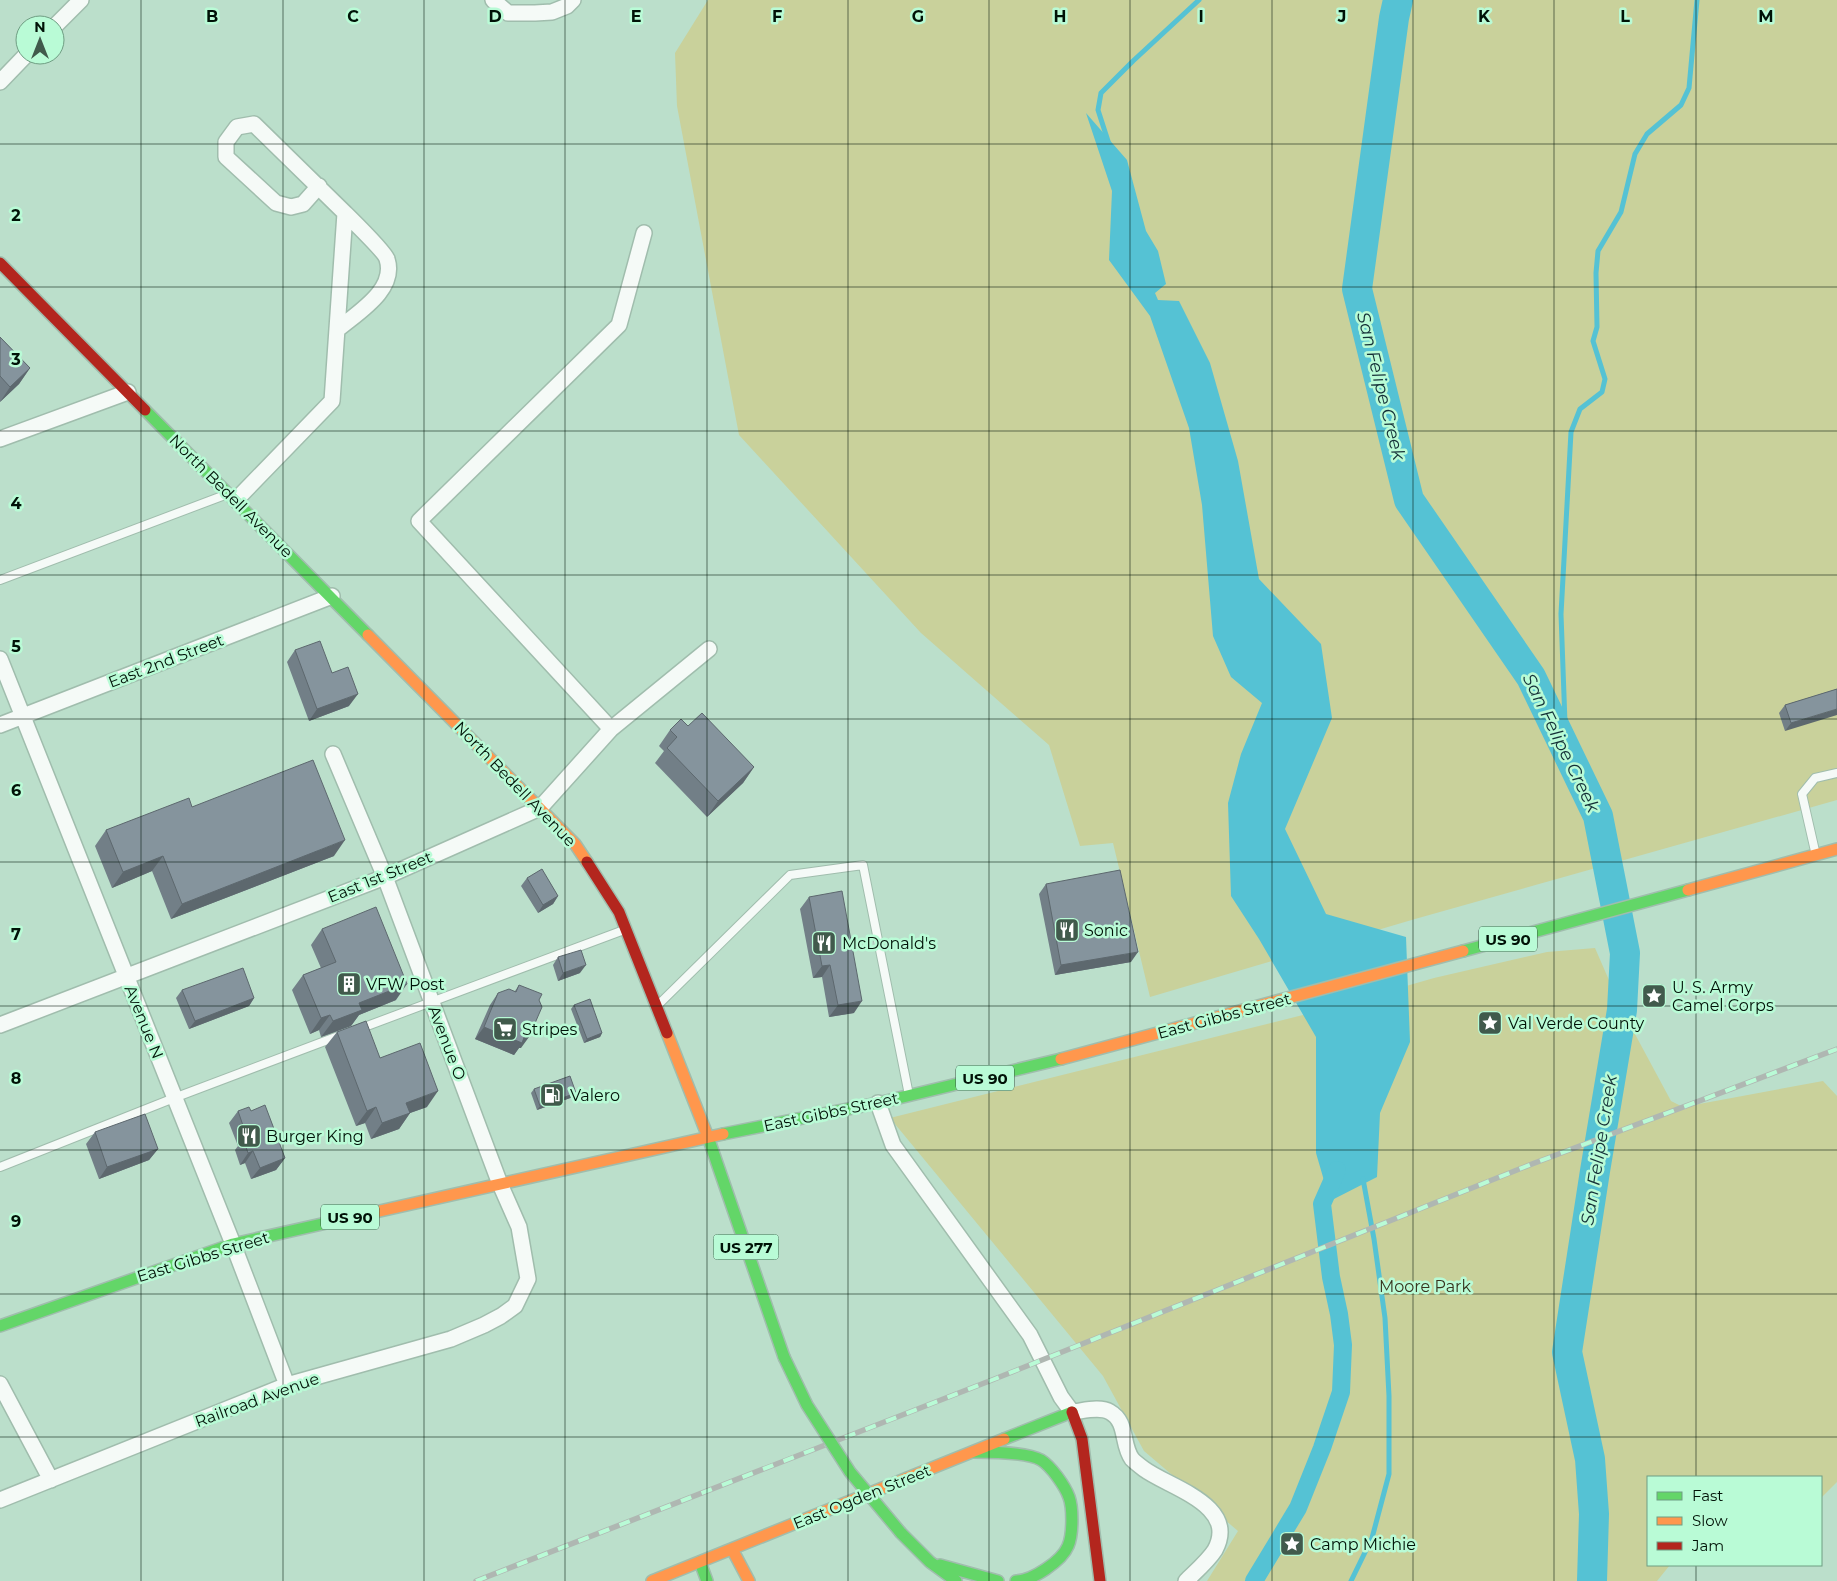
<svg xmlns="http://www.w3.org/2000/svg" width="1837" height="1581" viewBox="0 0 1837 1581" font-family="Montserrat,sans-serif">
	<rect width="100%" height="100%" fill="#bbdfcb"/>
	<path fill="#c9d19b" d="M708,0H1837V800L1415,919L1150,997L1113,843L1080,846L1049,745L921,633L739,435L677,106L675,53Z
		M1595,948L1622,1010L1671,1101L1683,1107L1823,1081L1837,1096V1482L1821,1498V1477H1648V1565H1670L1657,1581H1207L1238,1531L1144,1451L1103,1376L890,1118L1323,1010L1434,978L1547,952Z"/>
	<path fill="#55c2d4" d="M1086,113L1127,160L1146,231L1158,251L1166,284L1155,293L1158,300L1179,301L1210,363L1238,461L1259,579L1321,644L1332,718L1285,829L1326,914L1406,937L1410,1042L1380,1113L1377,1177L1330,1201L1316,1153V1037L1259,939L1231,896L1228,803L1241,754L1262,703L1231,677L1213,636L1202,505L1189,428L1150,316L1109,260L1112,191Z"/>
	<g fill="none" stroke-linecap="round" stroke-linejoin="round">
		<path stroke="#55c2d4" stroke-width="5" d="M1108,141L1098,110L1101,93L1133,61L1199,0
			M1566,750L1561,614L1571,432L1580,409L1602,392L1605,379L1593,341L1597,327L1596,273L1598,251L1621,212L1635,154L1647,134L1681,105L1689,88L1697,0
			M1351,1581L1372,1538L1389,1474V1396L1385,1318L1374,1239L1363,1179"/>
		<path stroke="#55c2d4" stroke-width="18" d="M1254,1581L1298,1508L1322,1448L1341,1392L1343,1345L1339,1314L1331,1277L1322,1204L1337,1170"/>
		<path stroke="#55c2d4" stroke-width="30" d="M1398,0L1394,18L1357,289L1409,500L1531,677L1598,816L1625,953L1622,1010L1595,1171L1567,1352L1590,1459L1594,1514L1592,1581"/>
		<defs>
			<path id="lane" d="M0,580L225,495
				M1815,851L1802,794L1815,778L1837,773
				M658,1005L790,875L863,865L908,1090
				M359,1029L624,930
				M0,1167L174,1098L341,1035"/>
			<path id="street" d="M493,0L508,13H535L552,12L567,6L573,0
				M55,26L81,0
				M0,82L26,55
				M337,330C357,313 397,290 387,259C385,252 353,221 345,213
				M0,439L128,392
				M236,500L332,401L345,213L254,124L237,127L226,142V157L276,203L291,207L303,204L319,186
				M0,659L233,1244L287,1385
				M0,725L332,596
				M611,729L419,521L619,325L644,233
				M0,1025L385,877L540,808L611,729L709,649
				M878,1103L893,1145L1030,1335L1061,1397L1072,1412C1083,1411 1100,1406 1110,1412C1128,1422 1121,1444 1132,1459C1135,1462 1140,1466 1144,1469C1170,1488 1239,1505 1215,1550C1208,1561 1195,1572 1186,1581
				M0,1384L51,1480
				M0,1500L287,1385L451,1339L484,1325L501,1316L515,1306L528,1279L519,1227L500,1184L385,877L333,754"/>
			<path id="fast" d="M145,410L368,635
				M1463,951L1688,890
				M723,1134L878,1103L1061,1059
				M708,1137L784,1357
				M0,1326L233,1244L353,1217
				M1004,1439L1072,1412
				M973,1452C990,1452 1027,1452 1041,1460C1051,1466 1065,1486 1069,1497C1073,1508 1073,1535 1068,1546C1062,1561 1032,1581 1016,1581
				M901,1533L930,1562L956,1581
				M700,1562L707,1581
				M940,1565L998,1581"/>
			<path id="slow" d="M368,635L575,844L587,862
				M1688,890L1837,849
				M667,1033L708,1137
				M1061,1059L1463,951
				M353,1217L723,1134
				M732,1549L749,1581
				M652,1581L1004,1439"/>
			<path id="jam" d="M0,263L145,410
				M587,862L619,912L667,1033
				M1072,1412L1082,1439L1100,1581"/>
		</defs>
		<use href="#lane" stroke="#a0bdad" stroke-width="10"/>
		<use href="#street" stroke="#a0bdad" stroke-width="18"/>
		<use href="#fast" stroke="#a0bdad" stroke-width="14"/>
		<use href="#slow" stroke="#a0bdad" stroke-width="14"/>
		<use href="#jam" stroke="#a0bdad" stroke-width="14"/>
		<use href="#lane" stroke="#f5faf7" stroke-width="8"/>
		<use href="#street" stroke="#f5faf7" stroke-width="15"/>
		<use href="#fast" stroke="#63d668" stroke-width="11"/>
		<use href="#slow" stroke="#ff974d" stroke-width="11"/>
		<use href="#jam" stroke="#b3261e" stroke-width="11"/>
		<defs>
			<path id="rail" d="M476,1581L992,1380L1532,1164L1837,1049"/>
		</defs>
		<use href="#rail" stroke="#afb7b2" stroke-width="5.5"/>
		<use href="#rail" stroke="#b9fbd6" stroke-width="4" stroke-dasharray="11" stroke-linecap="butt"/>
		<defs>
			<path id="fast-bridge" d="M784,1357L807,1405L850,1472L901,1533"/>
		</defs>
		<use href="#fast-bridge" stroke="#a0bdad" stroke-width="14" stroke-linecap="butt"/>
		<use href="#fast-bridge" stroke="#63d668" stroke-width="11"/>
	</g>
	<path fill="#727f87" d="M0,337L30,368L19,384L0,402Z
		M295,650L332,673L349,706L309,721L287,662Z
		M1837,689L1785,731L1779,713L1785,705Z
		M688,726L754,767L743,783L707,817L655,763L664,751L659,746L670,730Z
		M192,807L334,856L171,919L152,871L112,888L95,846L106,830Z
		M527,878L558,896L553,904L538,913L521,886Z
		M1046,884L1131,962L1055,975L1039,894Z
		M809,897L854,1013L829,1017L822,977L813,978L800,909Z
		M322,929L396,1000L359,1015L351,1026L321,1037L319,1030L310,1034L292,990L303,975L321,968L311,945Z
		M558,957L580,973L558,981L553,965Z
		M519,985L521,1048H519L514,1055L475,1039L490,1005L498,993L515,991Z
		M182,990L254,998L249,1006L189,1029L176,998Z
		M574,1005L602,1033L600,1037L584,1043L571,1009Z
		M337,1032L380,1058L427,1107L410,1113L399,1129L371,1139L365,1123L356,1126L325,1047Z
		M534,1089L576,1093L573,1097L537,1110L531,1093Z
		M238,1111H251L285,1158L276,1170L251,1179L245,1163L240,1165L235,1150L238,1146L229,1123Z
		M95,1132L158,1149L149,1160L99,1179L86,1144Z"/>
	<path fill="#5d686e" d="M30,368L19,384L0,402L10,387Z
		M358,694L349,706L309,721L317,709Z
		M1837,709V715L1785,731L1791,723Z
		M754,767L743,783L707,817L718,801Z
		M345,840L334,856L171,919L182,904Z
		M163,856L152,871L112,888L123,872Z
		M558,896L553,904L538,913L543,905Z
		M1138,952L1131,962L1055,975L1061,965Z
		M586,965L580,973L558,981L563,973Z
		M830,965L822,977L813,978L822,966Z
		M407,984L396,1000L359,1015L351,1026L321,1037L333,1021L359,1003Z
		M254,998L249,1006L189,1029L195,1021Z
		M862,1001L854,1013L829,1017L838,1005Z
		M330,1015L319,1030L310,1034L321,1018Z
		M484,1027L525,1035L529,1037L521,1048H519L514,1055L475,1039Z
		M602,1033L600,1037L584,1043L587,1039Z
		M438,1091L427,1107L410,1113L399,1129L371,1139L382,1123L406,1103Z
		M576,1093L573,1097L537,1110L540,1106Z
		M376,1107L365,1123L356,1126L367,1111Z
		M158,1149L149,1160L99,1179L107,1167Z
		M253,1151L245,1163L240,1165L248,1153Z
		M285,1158L276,1170L251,1179L260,1168Z"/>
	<path fill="#85949d" stroke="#5d686e" d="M0,337L30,368L10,387L0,376Z
		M320,641L332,673L348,667L358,694L317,709L295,650Z
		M1837,689V709L1791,723L1785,705Z
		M702,713L754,767L718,801L667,748L677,737L670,730L681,719L688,726Z
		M313,760L345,840L182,904L163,856L123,872L106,830L189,798L192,807Z
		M542,869L558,896L543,905L527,878Z
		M1120,870L1138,952L1061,965L1046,884Z
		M842,891L862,1001L838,1005L830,965L822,966L809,897Z
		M376,907L407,984L359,1003L362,1010L333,1021L330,1015L321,1018L303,975L336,962L322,929Z
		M581,950L586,965L563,973L558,957Z
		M243,968L254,998L195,1021L182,990Z
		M519,985L542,994L539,1000L542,1007L529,1037L525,1035L522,1043L484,1027L498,993L509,989L516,992Z
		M590,999L602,1033L587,1039L574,1005Z
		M366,1021L380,1058L420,1043L438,1091L406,1103L410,1113L382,1123L376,1107L367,1111L337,1032Z
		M570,1076L576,1093L540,1106L534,1089Z
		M265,1105L285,1158L260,1168L253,1151L248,1153L243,1138L247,1137L238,1111L249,1107L251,1111Z
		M145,1114L158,1149L107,1167L95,1132Z"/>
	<path fill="none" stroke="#001207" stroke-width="1" stroke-opacity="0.55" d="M141,0V1581M283,0V1581M424,0V1581M565,0V1581M707,0V1581M848,0V1581M989,0V1581M1130,0V1581M1272,0V1581M1413,0V1581M1554,0V1581M1696,0V1477M0,144H1837M0,287H1837M0,431H1837M0,575H1837M0,719H1837M0,862H1837M0,1006H1837M0,1150H1837M0,1294H1837M0,1437H1837M1696,1565V1581"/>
	<defs>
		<symbol id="restaurant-square" viewBox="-11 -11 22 22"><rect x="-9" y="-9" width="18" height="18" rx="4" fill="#415a4c" stroke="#b9fbd6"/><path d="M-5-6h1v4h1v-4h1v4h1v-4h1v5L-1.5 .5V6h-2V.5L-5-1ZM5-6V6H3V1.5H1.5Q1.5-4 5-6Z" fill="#fff"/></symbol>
		<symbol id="building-square" viewBox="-11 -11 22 22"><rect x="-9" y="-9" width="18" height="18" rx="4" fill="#415a4c" stroke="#b9fbd6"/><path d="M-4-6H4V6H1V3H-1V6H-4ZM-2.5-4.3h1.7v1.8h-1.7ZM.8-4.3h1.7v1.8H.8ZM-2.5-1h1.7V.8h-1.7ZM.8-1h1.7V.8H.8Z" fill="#fff"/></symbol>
		<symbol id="sight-square" viewBox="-11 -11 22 22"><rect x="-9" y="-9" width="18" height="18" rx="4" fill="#415a4c" stroke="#b9fbd6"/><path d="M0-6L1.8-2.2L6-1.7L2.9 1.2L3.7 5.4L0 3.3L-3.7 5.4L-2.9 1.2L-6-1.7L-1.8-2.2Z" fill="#fff"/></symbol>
		<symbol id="supermarket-square" viewBox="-11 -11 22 22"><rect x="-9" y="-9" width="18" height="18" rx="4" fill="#415a4c" stroke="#b9fbd6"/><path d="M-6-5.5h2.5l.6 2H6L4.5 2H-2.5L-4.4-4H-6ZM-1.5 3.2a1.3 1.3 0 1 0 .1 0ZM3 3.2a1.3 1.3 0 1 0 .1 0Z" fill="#fff"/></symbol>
		<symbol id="fuel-square" viewBox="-11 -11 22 22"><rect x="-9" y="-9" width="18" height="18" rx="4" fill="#415a4c" stroke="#b9fbd6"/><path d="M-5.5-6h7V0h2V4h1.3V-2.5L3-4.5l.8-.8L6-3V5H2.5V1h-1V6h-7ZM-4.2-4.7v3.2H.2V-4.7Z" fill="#fff"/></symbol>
	</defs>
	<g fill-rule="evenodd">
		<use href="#restaurant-square" x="1053" y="916" width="28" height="28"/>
		<use href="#restaurant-square" x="810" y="929" width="28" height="28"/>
		<use href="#building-square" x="335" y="970" width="28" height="28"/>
		<use href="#sight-square" x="1640" y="982" width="28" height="28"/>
		<use href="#sight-square" x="1476" y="1009" width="28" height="28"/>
		<use href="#supermarket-square" x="491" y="1015" width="28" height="28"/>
		<use href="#fuel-square" x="538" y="1081" width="28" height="28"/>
		<use href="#restaurant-square" x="235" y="1122" width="28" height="28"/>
		<use href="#sight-square" x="1278" y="1530" width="28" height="28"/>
	</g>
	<g text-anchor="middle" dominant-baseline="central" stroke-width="5" stroke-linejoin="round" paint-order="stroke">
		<g fill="#b9fbd6" stroke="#385845" stroke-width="1">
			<rect x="1479" y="926.5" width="58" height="25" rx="4"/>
			<rect x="956" y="1065.5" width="58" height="25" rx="4"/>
			<rect x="321" y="1204.5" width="58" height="25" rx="4"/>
			<rect x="713.5" y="1234.5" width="65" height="25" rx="4"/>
		</g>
		<g font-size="15" font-weight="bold" fill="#001207">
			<text x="1508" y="939">US 90</text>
			<text x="985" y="1078">US 90</text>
			<text x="350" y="1217">US 90</text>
			<text x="746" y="1247">US 277</text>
		</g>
		<g font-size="16" fill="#001207" stroke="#b9fbd6">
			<text transform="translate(231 496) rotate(45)">North Bedell Avenue</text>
			<text transform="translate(166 661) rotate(-21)">East 2nd Street</text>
			<text transform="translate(515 784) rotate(46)">North Bedell Avenue</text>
			<text transform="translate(380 877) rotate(-22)">East 1st Street</text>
			<text transform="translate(1224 1016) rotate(-15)">East Gibbs Street</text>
			<text transform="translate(144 1022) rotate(68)">Avenue N</text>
			<text transform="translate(447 1043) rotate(69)">Avenue O</text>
			<text transform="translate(831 1112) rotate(-12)">East Gibbs Street</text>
			<text transform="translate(203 1257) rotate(-17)">East Gibbs Street</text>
			<text transform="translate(257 1400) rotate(-20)">Railroad Avenue</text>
			<text transform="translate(862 1497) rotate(-22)">East Ogden Street</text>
		</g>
		<g font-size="16" fill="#001207" stroke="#b9fbd6" text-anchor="start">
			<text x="1084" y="930">Sonic</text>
			<text x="842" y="943">McDonald's</text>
			<text x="366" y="984">VFW Post</text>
			<text x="1672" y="987">U. S. Army<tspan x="1672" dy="18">Camel Corps</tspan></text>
			<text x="1508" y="1023">Val Verde County</text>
			<text x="522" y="1029">Stripes</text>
			<text x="570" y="1095">Valero</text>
			<text x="266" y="1136">Burger King</text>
			<text x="1310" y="1544">Camp Michie</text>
		</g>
		<g font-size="16" fill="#38341e" stroke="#b9fbd6">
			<text x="1425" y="1286">Moore Park</text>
		</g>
		<g font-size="18" font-style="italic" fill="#142f37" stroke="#b9fbd6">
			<text transform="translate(1381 386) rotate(76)">San Felipe Creek</text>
			<text transform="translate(1561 743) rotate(64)">San Felipe Creek</text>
			<text transform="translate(1599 1150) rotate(-81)">San Felipe Creek</text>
		</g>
	</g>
	<g font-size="16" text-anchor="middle" font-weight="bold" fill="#001207" stroke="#b9fbd6" stroke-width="5" stroke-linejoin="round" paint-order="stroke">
		<text x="212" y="22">B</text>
		<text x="353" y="22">C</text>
		<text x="495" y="22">D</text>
		<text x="636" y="22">E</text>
		<text x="777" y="22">F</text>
		<text x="918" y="22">G</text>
		<text x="1060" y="22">H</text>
		<text x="1201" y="22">I</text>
		<text x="1342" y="22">J</text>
		<text x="1484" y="22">K</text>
		<text x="1625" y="22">L</text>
		<text x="1766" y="22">M</text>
		<text x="16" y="221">2</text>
		<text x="16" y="365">3</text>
		<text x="16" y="509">4</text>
		<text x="16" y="652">5</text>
		<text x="16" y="796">6</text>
		<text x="16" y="940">7</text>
		<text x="16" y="1084">8</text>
		<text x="16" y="1227">9</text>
	</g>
	<rect x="1647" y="1476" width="175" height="90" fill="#b9fbd6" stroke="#6f9e83"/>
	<rect x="1657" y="1492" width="25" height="8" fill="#63d668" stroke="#6f9e83"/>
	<text x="1692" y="1501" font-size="15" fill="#001207">Fast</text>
	<rect x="1657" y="1517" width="25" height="8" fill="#ff974d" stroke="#6f9e83"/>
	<text x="1692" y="1526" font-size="15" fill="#001207">Slow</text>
	<rect x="1657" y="1542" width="25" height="8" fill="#b3261e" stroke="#6f9e83"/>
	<text x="1692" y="1551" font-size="15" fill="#001207">Jam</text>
	<g transform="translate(40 40)"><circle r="24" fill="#b9fbd6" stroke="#6f9e83"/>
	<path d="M0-4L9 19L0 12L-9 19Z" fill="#415a4c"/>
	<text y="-8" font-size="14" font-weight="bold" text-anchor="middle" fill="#001207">N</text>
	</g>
</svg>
